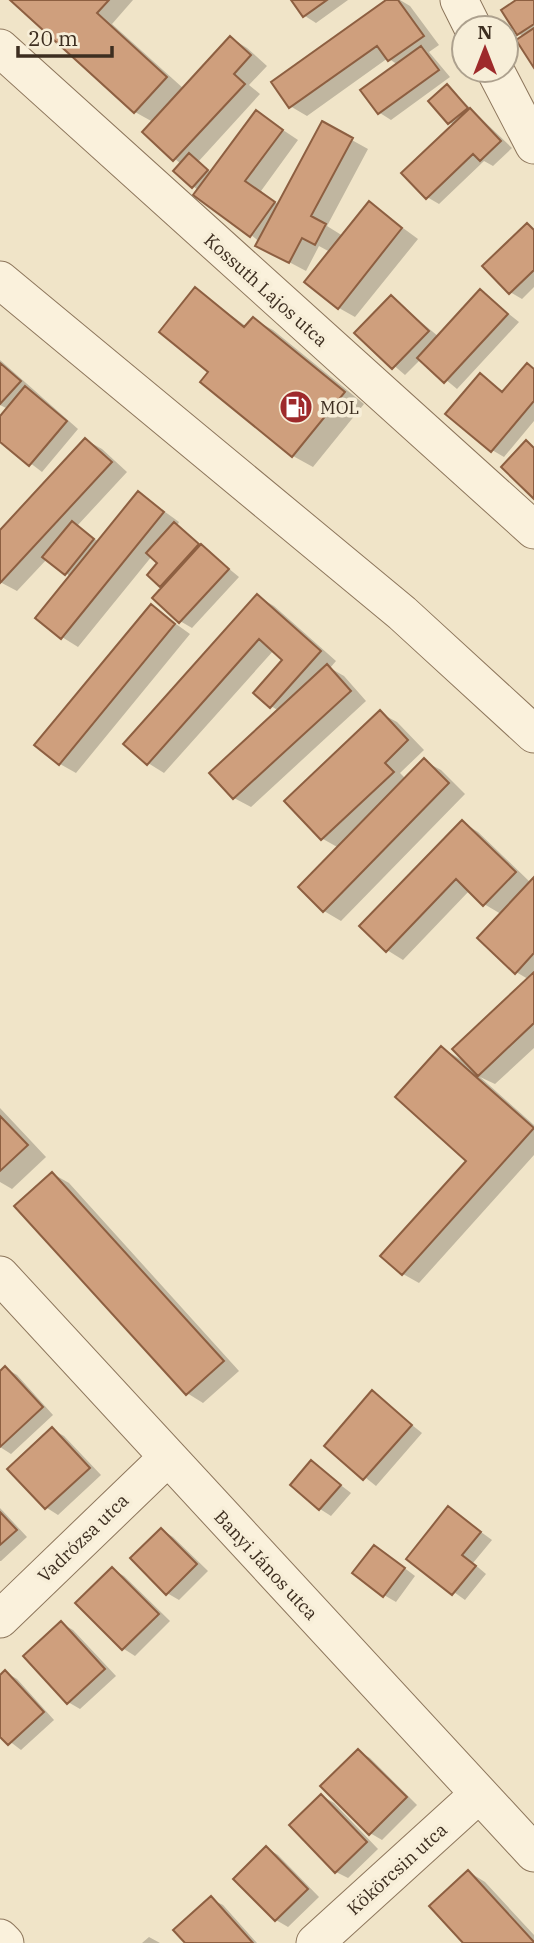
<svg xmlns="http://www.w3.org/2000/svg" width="534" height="1943" viewBox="0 0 534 1943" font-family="'IBM Plex Serif',serif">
	<rect width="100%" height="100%" fill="#f0e4c8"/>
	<path fill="#0003" d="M12,0H133L112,24L184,89L231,38L247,48L267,66L249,85L260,94L198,162L212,173L256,112L298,140L261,191L279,205L323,124L368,149L327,226L343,236L369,203L418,239L355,317L339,308L330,252L319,246L306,271L274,254L193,186L181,164L144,132L153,122L135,112Z
		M293,0H348L316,23L305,16Z
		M389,0H400L410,6L439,45L429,52L450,77L391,120L380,113L363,90L398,65L388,58L307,116L290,106Z
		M520,0H534V65L524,37L518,33Z
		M447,86L512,148L493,166L484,161L439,204L427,197L454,126L431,101Z
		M527,225L534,229V287L522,299L510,292Z
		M196,290L247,327L253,319L273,330L364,404L313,467L293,456L210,372Z
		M481,292L519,322L457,389L421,359L405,375L356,333L391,297L439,337Z
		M0,360L78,429L42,472L0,440V418L8,409L0,405Z
		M527,365L534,369V421L504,457L492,450L480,375L504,392Z
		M86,440L102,449L127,472L77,526L99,542L139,493L179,522L177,526L239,577L192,628L180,621L161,585L160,563L152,556L78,647L62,637L71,577L47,559L17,591L0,582V533Z
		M257,596L274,606L336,661L330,668L344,676L366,701L251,807L234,798L279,711L271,706L285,660L274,650L164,773L148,763Z
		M151,606L190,634L76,773L60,764Z
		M380,713L397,722L424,750L400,773L406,779L424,761L441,770L465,794L341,921L324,911L300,887L339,848L323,839L286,801Z
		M462,822L478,832L531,883L534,879V1048L495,1084L480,1077L534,1125V1155L419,1283L403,1274L468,1160L442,1048L465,1062L528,979L516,972L501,914L484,904L470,890L403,960L387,950Z
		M0,1108L46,1157L12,1189L0,1182Z
		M53,1174L69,1183L239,1371L203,1403L187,1393Z
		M5,1368L17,1375L53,1415L11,1454L0,1447V1373Z
		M372,1393L422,1433L376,1486L326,1446Z
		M52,1429L64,1436L101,1475L58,1515L47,1508L10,1469Z
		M312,1463L351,1493L331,1516L320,1509Z
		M0,1508L27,1537L1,1561H0Z
		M448,1508L492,1540L473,1563L486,1574L465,1600L408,1559Z
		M162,1530L173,1537L208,1571L179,1600L167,1593Z
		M386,1554L415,1576L396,1602L384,1595Z
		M112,1569L124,1576L170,1621L135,1656L124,1649L78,1603Z
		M61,1623L73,1630L116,1676L80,1709L68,1702Z
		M5,1672L17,1679L54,1720L21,1750L0,1734V1677Z
		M358,1751L370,1758L417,1805L382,1840L370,1833Z
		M322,1796L334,1803L378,1849L348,1878L336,1872Z
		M267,1848L278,1855L319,1897L288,1927L276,1920Z
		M469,1872L485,1882L534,1935V1943H465Z
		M211,1899L223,1905L257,1943H187Z
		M149,1937L160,1943H142Z"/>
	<path fill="#cf9f7d" stroke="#8d5f41" stroke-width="2" d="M10,0H109L97,13L167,77L134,113Z
		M291,0H327L303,17Z
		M386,0H398L424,36L388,61L377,46L289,108L271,82Z
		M516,0H534V24L517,35L501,10Z
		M534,28V68L516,40Z
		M230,36L251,55L234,74L245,84L173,161L142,132Z
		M421,46L439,70L378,114L360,90Z
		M447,84L468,108L448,124L428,101Z
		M470,108L501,141L480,161L473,154L426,199L401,173Z
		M256,110L283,130L245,181L275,202L250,237L193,195Z
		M322,121L353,138L311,216L326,224L315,245L302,238L289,263L255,246Z
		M189,153L208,170L192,188L173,171Z
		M369,201L402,228L338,309L304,282Z
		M527,223L534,230V270L509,294L482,266Z
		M195,287L244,327L253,317L345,392L292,457L200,382L208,372L159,332Z
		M480,289L508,314L444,383L417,358Z
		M391,295L429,331L392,369L354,333Z
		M0,363L21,381L0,404Z
		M527,363L534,369V401L491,452L445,414L480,373L502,392Z
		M25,386L67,421L29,466L0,442V416Z
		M85,438L112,462L0,583V530Z
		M526,440L534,448V499L501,467Z
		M138,491L164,512L61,639L35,618Z
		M72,521L94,539L65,575L42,557Z
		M174,522L199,544L160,587L147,575L157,563L146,553Z
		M201,544L229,569L179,623L152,598Z
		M257,594L321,651L270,708L253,693L282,660L259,639L147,765L123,744Z
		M151,604L175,624L59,765L34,745Z
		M327,664L351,691L233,799L209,773Z
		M380,710L408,740L385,763L394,772L321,840L284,801Z
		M424,758L449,783L323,912L298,887Z
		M462,820L516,872L483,906L456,879L386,952L359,926Z
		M534,877V953L515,974L477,938Z
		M534,972V1023L478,1076L452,1049Z
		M441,1046L534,1128L402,1275L380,1256L466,1161L395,1097Z
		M0,1116L28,1145L0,1171Z
		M52,1172L224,1361L186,1395L14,1206Z
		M5,1366L43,1407L0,1447V1371Z
		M372,1390L412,1425L363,1480L324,1446Z
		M52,1427L90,1468L45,1509L7,1469Z
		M311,1460L341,1485L319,1510L290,1485Z
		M448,1506L481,1532L462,1555L476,1566L452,1595L406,1559Z
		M0,1512L17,1530L0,1545Z
		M161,1528L197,1564L166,1595L130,1558Z
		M374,1545L405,1568L383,1597L352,1573Z
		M112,1567L159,1614L122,1650L75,1603Z
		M61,1621L105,1669L67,1704L23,1656Z
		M5,1670L44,1712L8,1745L0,1737V1675Z
		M358,1749L407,1797L369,1835L320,1786Z
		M321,1794L367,1842L335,1873L289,1825Z
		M266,1846L308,1889L275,1921L233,1879Z
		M468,1870L534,1942V1943H463L429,1906Z
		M211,1896L253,1943H185L173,1930Z"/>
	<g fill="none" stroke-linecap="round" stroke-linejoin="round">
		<defs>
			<path id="minor" d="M459,0L473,28
				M0,48L534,530
				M495,70L534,145
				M0,280L402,613L534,734
				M0,1275L534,1853
				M0,1619L167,1458
				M0,1938L5,1943
				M315,1943L479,1794"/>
		</defs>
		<use href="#minor" stroke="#8d765c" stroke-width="39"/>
		<use href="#minor" stroke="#faf1dc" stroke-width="37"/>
	</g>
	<defs>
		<symbol id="fuel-disc" viewBox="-11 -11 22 22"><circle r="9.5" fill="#9e2a2b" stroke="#f7eed8"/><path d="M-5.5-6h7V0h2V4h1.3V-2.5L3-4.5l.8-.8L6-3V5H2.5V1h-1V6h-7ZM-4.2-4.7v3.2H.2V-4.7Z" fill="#fff"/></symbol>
	</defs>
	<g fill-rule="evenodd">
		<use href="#fuel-disc" x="277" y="388" width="38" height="38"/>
	</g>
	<g text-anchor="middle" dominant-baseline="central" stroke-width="7" stroke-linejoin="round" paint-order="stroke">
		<g font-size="18" fill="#3d2e20" stroke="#f7eed8">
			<text transform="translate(266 290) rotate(42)">Kossuth Lajos utca</text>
			<text transform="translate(83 1538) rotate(-44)">Vadrózsa utca</text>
			<text transform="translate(266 1565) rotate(47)">Banyi János utca</text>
			<text transform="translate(397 1869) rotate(-42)">Kökörcsin utca</text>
		</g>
		<g font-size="18" fill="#3d2e20" stroke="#f7eed8" text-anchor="start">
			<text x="320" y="407">MOL</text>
		</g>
	</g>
	<g transform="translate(485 49)"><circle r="33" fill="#f7eed8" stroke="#ada18e" stroke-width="2"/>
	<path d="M0-5L12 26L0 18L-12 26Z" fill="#9e2a2b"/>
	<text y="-10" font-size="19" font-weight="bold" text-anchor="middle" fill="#3d2e20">N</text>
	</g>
	<path d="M18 46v10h94v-10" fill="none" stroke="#3d2e20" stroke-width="3.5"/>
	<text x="28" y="46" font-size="21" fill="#3d2e20" stroke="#f7eed8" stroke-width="5" paint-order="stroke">20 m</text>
</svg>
